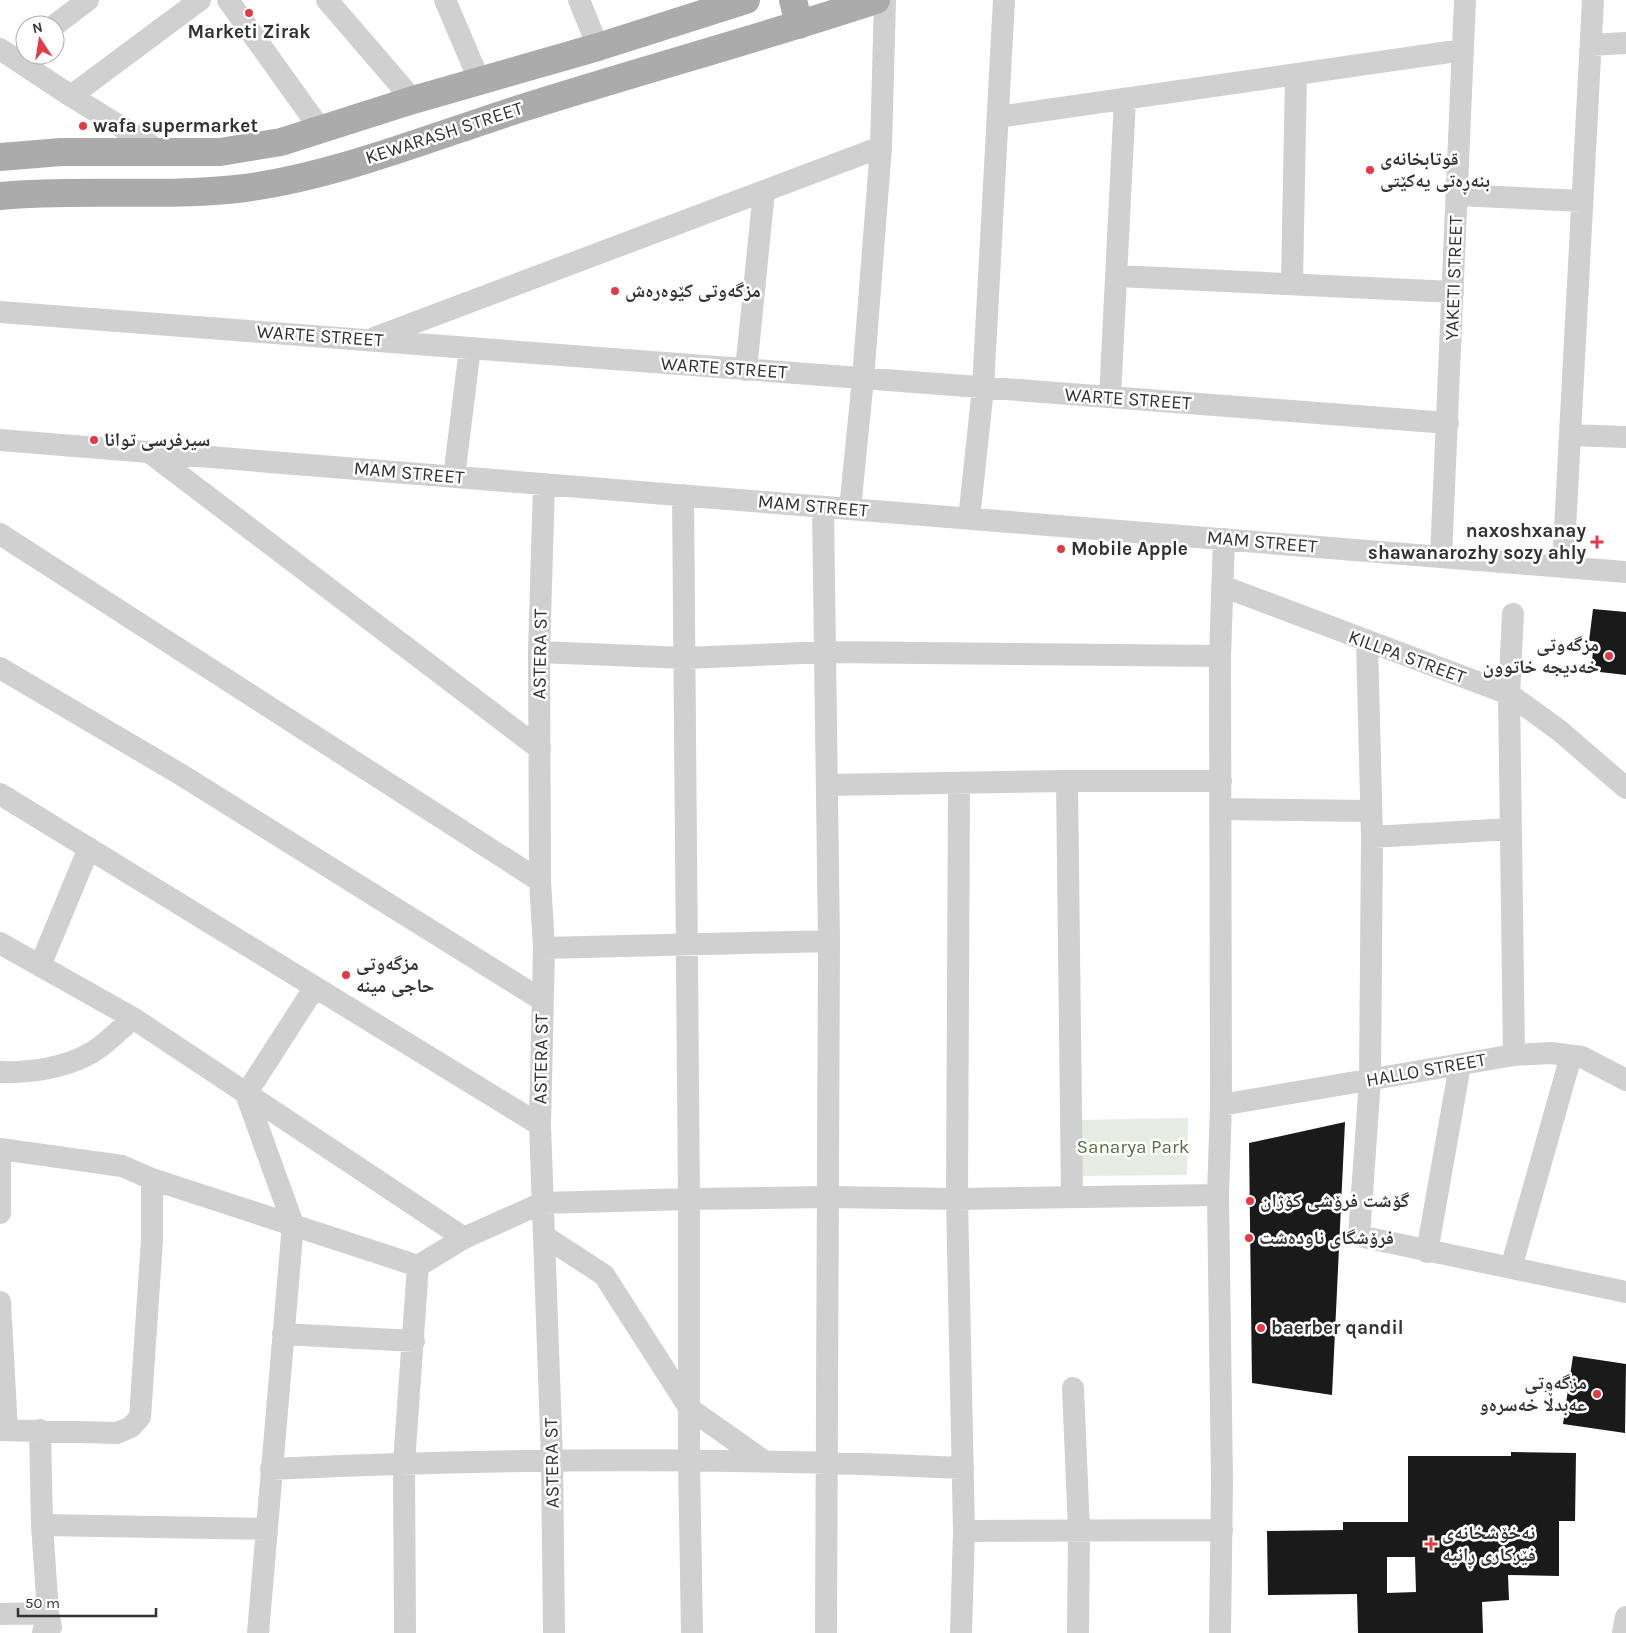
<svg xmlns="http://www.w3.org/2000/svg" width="1626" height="1633" viewBox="0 0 1626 1633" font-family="Karla,'Noto Naskh Arabic',sans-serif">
	<rect width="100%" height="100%" fill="#fff"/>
	<path fill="#e6ecdf" d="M1188,1118L1187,1175L1079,1176V1120Z"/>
	<path fill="#1a1a1a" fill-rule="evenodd" d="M1593,609L1626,612V675L1591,671L1594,641H1589Z
		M1345,1122L1332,1395L1252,1383L1249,1143Z
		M1573,1356L1626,1364L1625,1433L1563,1424Z
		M1511,1452L1576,1453L1575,1521H1559V1576L1508,1575L1509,1600L1482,1602L1483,1633H1358L1357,1594L1268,1595L1267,1531L1343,1530V1522H1408V1456H1511ZM1387,1557H1415L1416,1592L1387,1593Z"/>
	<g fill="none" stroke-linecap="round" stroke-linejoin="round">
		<path stroke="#d0d0d0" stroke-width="22" d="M228,0L321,130
			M327,0L413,100
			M445,0L480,82
			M579,0L598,47
			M55,25L88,0
			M1591,45L1626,43
			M0,49L71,96L165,154
			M71,96L200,0
			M998,117L1463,50
			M1457,195L1582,201
			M1118,276L1453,292
			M1292,284L1296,74
			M0,312L1448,423
			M374,338L881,147
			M746,370L764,191
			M1110,397L1125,99
			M1570,435L1626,437
			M0,440L1626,572
			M149,452L540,749
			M454,477L470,348
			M544,484L539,652L540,881L544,948L540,1125L552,1460L554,1633
			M683,495L689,1199V1461L692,1633
			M823,507L829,941L826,1633
			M850,509L863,379L881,147L885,0
			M969,519L983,388L1004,0
			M0,534L540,881
			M1441,557L1465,0
			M1563,567L1593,0
			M1222,586L1509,694L1560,731L1626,788
			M1513,614L1509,694L1514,1055
			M1367,642L1372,837L1370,1080L1359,1236L1626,1292
			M539,652L685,658L826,652L1220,656
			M0,668L180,774L542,1000
			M1067,781L1072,1197
			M959,784L957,1199L964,1531L961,1633
			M828,785L1067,781H1221
			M0,794L540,1125
			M1221,809L1371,811
			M1372,837L1511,829
			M0,943L133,1018L464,1238
			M544,948L829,941
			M40,966L89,848
			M0,1072C30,1073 65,1068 91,1053C106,1045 120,1029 133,1018
			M1221,1105L1514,1055L1551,1053L1582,1057L1626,1080
			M0,1149L122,1166L152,1179L418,1266L464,1238L542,1203L689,1199L828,1197L957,1199L1218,1195
			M0,1213V1149
			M544,1236L604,1275L690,1409L764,1461
			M1427,1252L1460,1065
			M1511,1268L1571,1056
			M0,1302L7,1430
			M283,1334L414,1341
			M1073,1388L1079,1530L1078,1633
			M0,1430L117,1433L131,1427L140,1417L152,1240V1179
			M40,1430L42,1525L48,1613L43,1633
			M271,1469C502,1458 733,1457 963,1468
			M42,1525L267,1529
			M964,1531L1222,1530
			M0,1614L48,1613L51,1627
			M258,1633L293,1224L246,1094L315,987
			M405,1633L404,1463L418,1266
			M1220,1633L1222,1481L1218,1195L1221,1105L1220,656L1224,539
			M1623,1633L1626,1617"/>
		<path stroke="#ababab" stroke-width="28" d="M793,0L799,25
			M0,157L61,152H220L281,142L413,100L598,47L746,0
			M0,196C81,188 164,198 245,188C335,176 432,137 519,109C638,71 758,39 876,0"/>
	</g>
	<g fill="#e63946" stroke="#fff" stroke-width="2">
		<circle cx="249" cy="13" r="5"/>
		<circle cx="83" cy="126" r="5"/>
		<circle cx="1370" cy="170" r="5"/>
		<circle cx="615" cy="291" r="5"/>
		<circle cx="94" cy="440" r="5"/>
		<path d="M1594.5 534.5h5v5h5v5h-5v5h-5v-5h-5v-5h5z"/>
		<circle cx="1061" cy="549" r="5"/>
		<circle cx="1609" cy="656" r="5"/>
		<circle cx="346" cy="975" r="5"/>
		<circle cx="1250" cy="1201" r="5"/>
		<circle cx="1249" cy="1238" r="5"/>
		<circle cx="1261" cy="1328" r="5"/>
		<circle cx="1597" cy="1394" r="5"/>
		<path d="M1428.5 1536.5h5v5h5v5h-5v5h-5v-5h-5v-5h5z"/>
	</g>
	<g text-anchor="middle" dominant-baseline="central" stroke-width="5" stroke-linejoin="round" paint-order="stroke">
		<g font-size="19" font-weight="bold" fill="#333" stroke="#fff" text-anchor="start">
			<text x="249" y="32" text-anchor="middle">Marketi Zirak</text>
			<text x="93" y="126">wafa supermarket</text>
			<text x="1380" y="159">قوتابخانەی<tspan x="1380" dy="22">بنەڕەتی یەکێتی</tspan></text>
			<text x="625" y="291">مزگەوتی کێوەرەش</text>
			<text x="104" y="440">سيرفرسى توانا</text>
			<text x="1586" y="531" text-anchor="end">naxoshxanay<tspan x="1586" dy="22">shawanarozhy sozy ahly</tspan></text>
			<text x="1071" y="549">Mobile Apple</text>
			<text x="1599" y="645" text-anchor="end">مزگەوتی<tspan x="1599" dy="22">خەدیجە خاتوون</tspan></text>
			<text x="356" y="964">مزگەوتی<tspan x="356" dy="22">حاجی مینە</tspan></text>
			<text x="1260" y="1201">گۆشت فرۆشی کۆژان</text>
			<text x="1259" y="1238">فرۆشگای ناوده‌شت</text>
			<text x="1271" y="1328">baerber qandil</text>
			<text x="1587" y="1383" text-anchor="end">مزگەوتی<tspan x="1587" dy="22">عەبدڵا خەسرەو</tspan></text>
			<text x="1442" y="1533">نەخۆشخانەی<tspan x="1442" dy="22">فێرکاری ڕانیە</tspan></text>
		</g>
		<g font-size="19" fill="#333" stroke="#fff">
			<text transform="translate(444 133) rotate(-18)">KEWARASH STREET</text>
			<text transform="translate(1454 278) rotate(-88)">YAKETI STREET</text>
			<text transform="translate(320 336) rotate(4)">WARTE STREET</text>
			<text transform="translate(724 368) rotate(4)">WARTE STREET</text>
			<text transform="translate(1128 399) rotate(4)">WARTE STREET</text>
			<text transform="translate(409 473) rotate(5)">MAM STREET</text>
			<text transform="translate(813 506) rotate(5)">MAM STREET</text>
			<text transform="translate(1262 542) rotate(5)">MAM STREET</text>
			<text transform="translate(540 654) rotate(-89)">ASTERA ST</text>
			<text transform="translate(1407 657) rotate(20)">KILLPA STREET</text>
			<text transform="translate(541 1059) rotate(-89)">ASTERA ST</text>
			<text transform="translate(1426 1070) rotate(-10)">HALLO STREET</text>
			<text transform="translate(552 1463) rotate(-91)">ASTERA ST</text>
		</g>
		<g font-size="19" fill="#56703f" stroke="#fff">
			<text x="1133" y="1147">Sanarya Park</text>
		</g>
	</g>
	<g transform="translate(40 40) rotate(348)"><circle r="24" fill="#ffffff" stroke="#adadad"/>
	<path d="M0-4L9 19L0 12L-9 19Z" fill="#e63946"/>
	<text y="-8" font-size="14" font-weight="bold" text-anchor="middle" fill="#333333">N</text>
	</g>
	<path d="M18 1608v8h138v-8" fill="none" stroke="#333333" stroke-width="2.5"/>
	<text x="25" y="1608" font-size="15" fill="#333333" stroke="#ffffff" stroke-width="4" paint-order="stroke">50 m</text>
</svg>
